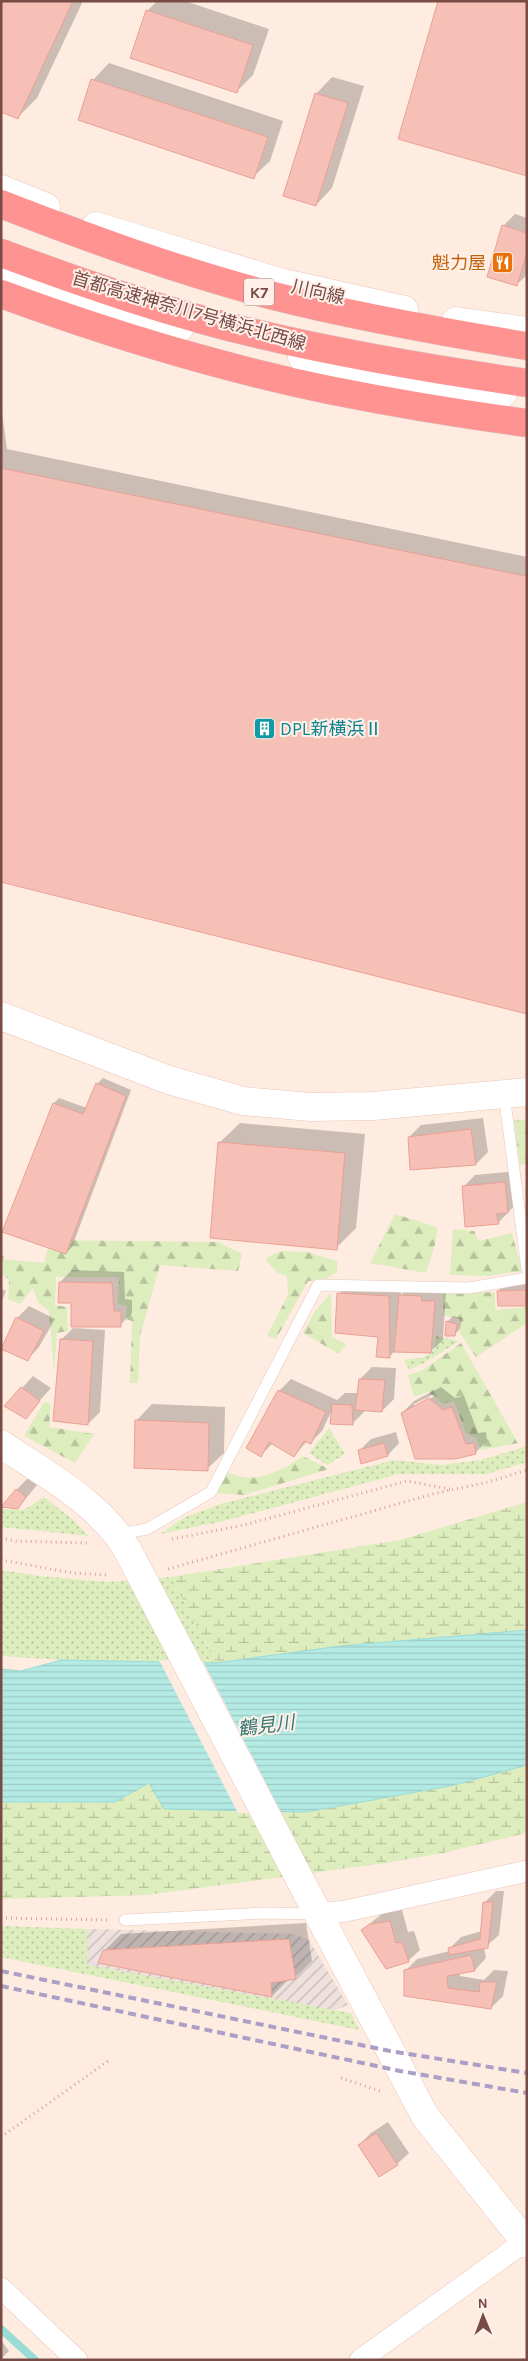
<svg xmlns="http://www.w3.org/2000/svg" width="528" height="2361" viewBox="0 0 528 2361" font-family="Karla,'Noto Sans JP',sans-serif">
	<defs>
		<pattern id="industrial-furrows" width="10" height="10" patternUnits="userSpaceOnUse" patternTransform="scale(1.25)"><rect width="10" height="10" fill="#ede0dd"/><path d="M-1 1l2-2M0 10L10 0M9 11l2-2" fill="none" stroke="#c5b8b5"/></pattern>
		<pattern id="grass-dots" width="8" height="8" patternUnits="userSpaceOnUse" patternTransform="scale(1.25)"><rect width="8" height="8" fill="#ddedbe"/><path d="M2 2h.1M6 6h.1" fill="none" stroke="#b8c29c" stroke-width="1.8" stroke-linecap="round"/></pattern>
		<pattern id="forest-firs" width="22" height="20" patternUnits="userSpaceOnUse" patternTransform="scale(1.25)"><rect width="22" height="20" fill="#ddedbe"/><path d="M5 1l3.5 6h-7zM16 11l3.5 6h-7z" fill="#b8c29c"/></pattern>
		<pattern id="wetland-marsh" width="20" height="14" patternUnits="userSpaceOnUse" patternTransform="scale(1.25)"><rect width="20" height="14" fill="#ddedbe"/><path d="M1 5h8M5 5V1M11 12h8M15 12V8" fill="none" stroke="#b8c29c"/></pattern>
		<pattern id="water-rules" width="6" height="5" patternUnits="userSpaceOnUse" patternTransform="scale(1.25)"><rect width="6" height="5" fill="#b4eae4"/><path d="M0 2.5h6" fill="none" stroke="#9ecac5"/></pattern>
	</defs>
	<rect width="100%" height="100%" fill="#feece1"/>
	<path fill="url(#industrial-furrows)" d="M88,1929L294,1934L309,1940L348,2005L330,2012L87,1965Z"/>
	<path fill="url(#grass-dots)" d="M436,1336L460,1341L422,1364L409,1370L404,1360L424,1357L434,1350Z
		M329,1428L345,1454L327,1465L309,1453Z
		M527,1446V1462L487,1474H399L220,1522L160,1534L185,1517L221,1504L394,1460L441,1465L481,1460Z
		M44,1497L72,1519L89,1536L1,1527V1509L24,1510Z
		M1,1570L39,1576L109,1582L171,1577L216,1663L61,1660L1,1656Z
		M1,1926L88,1929L87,1965L351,2013L359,2030L1,1957Z"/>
	<path fill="url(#forest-firs)" d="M527,1119V1164L520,1165L514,1121Z
		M395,1214L437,1227L436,1241L426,1273L370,1263Z
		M453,1229L474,1231L479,1241L512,1233L522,1271L489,1276L450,1275Z
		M50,1240L218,1242L242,1254L238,1271L160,1265L140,1336L138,1383H130L132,1321L126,1319L127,1306L118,1304L119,1277H56L55,1305L67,1307L68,1331L57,1333L54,1373L49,1311L38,1302L33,1288L20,1304L8,1299L9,1280L1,1273L3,1259L44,1263Z
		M280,1251L307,1252L337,1261V1272L324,1280L308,1281L276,1339L267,1336L288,1295L287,1276L277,1273L265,1259Z
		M495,1292V1310L527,1307V1323L476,1357L460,1333V1319L443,1315V1294Z
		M331,1293L332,1337L346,1344L339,1354L303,1333L315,1311Z
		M461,1343L518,1443L481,1450L476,1438L466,1433L454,1401L443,1404L428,1392L414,1397L408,1375L421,1371Z
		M44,1402L51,1404L49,1427L94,1434L75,1463L24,1436Z
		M303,1456L329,1469L244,1495L214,1493L227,1472C232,1474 238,1476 243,1477C260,1481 291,1466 303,1456Z"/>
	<path fill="url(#wetland-marsh)" d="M527,1502V1630L340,1646L216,1663L171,1577L400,1540Z
		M527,1765V1832L522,1834L443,1853L386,1863L147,1895L1,1899V1802H115L150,1783L306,1812L455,1785Z"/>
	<path fill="url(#water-rules)" stroke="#99dcd6" d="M527,1630V1765L455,1785L306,1812L164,1809L149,1783L115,1802H1V1669L21,1671L61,1660L216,1663L340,1646Z"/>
	<path fill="#feece1" d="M159,1660L203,1661L282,1814L238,1813Z"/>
	<path fill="#0003" fill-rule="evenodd" d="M1,1H83L37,98L17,118Z
		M157,1H185L269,29L253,75L237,91L147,11Z
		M109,63L283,121L270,161L253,177L93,80Z
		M332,77L364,86L332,188L316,205V94Z
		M515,214L527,218V275L516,285L503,226Z
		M1,405L7,449L527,557V1013L1,881Z
		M103,1078L131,1090L72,1247L66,1253L54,1103L59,1098L87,1108L97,1084Z
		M483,1118L488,1152L476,1164L411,1169L409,1137L421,1125Z
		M240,1123L365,1134L356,1228L336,1248L219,1143Z
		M517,1171L520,1200L498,1223L463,1187L475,1175Z
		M1,1255L4,1256L1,1266Z
		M72,1270L124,1272L125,1299L132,1300V1313L120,1325L72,1302L60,1282Z
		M510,1279H527L525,1304L498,1291Z
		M350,1282L400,1284L401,1295L412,1284L446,1290L443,1340L431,1351L396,1350L389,1357L379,1336L339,1294Z
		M1,1289L6,1291L1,1303Z
		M29,1306L55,1319L39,1347L28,1359L17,1318Z
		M453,1316L462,1318L460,1329L454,1335L447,1322Z
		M73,1328L105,1330L100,1412L88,1424L61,1340Z
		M372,1367L396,1368L394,1399L382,1411L364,1410V1412L352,1424L332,1410L322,1431L310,1443L307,1441L294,1456L273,1443L261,1455L279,1391L291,1379L337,1400L345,1393H358L360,1379Z
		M33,1376L51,1388L25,1417L22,1388Z
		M441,1387L455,1398L464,1396L478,1433L486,1432L487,1441L475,1453L402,1413L414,1401ZM434,1394L435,1396L414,1407V1404Z
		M152,1404L225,1407L224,1453L207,1469L136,1421Z
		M396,1432L399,1443L388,1455L359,1451L371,1439Z
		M28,1478L37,1485L18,1508L16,1490Z
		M496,1891H504L499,1935L484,1948L486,1958L475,1970L459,1972L460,1976L484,1980L494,1970L508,1971L503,1996L491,2008L405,1971L417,1959L450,1951V1948L461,1937L482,1931L484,1903Z
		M402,1910L408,1932L414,1931L420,1950L408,1961L362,1930L383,1913Z
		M306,1923L312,1961L295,1978L289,1979L272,1996L100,1963L104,1951L121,1934Z
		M388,2122L409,2153L397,2164L359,2145L371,2133Z
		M1,2340L9,2351L1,2359Z"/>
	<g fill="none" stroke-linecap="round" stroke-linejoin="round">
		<path stroke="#99dcd6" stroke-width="8" d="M1,2329L35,2360"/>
	</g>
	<path fill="#f6c0b6" stroke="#eaa095" d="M1,1H73L18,119L1,112Z
		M438,1H527V176L398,139Z
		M146,10L253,45L237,93L130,58Z
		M91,79L268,137L254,179L78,120Z
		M315,93L348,103L316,206L283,196Z
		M502,225L527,233V252L517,286L487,277Z
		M1,468L525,576L527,574V1014L1,882Z
		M96,1083L126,1096L66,1254L2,1232L53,1103L83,1114Z
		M471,1129L476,1165L410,1170L408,1137Z
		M218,1142L345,1153L337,1250L210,1238Z
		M505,1182L508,1213L496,1214L499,1224L465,1227L462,1186Z
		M59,1282L112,1283L114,1311H121V1327H71V1303H58Z
		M526,1290V1306H498L497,1291Z
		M337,1293L389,1296L390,1358L376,1357L378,1337L335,1333Z
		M399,1295L421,1296L422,1301H435L431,1353L394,1352Z
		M16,1317L44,1331L28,1361L1,1349Z
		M446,1321L457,1324L455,1336H445Z
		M60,1339L93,1341L88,1425L53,1421Z
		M359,1379L385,1380L382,1412L355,1410Z
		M21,1387L40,1401L26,1419L4,1406Z
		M278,1390L326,1412L311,1444L304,1441L294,1457L269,1442L261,1457L246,1448Z
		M429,1398L443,1410L452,1407L466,1444L474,1443L476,1454L455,1459H415L401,1413Z
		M332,1404L352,1405L353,1425L330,1424Z
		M135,1420L209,1423L208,1471L134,1468Z
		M384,1443L388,1456L361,1464L358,1450Z
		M16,1489L26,1497L18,1509L1,1507Z
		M483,1902H493L488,1948L449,1955L448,1948L480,1939Z
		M390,1921L396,1943L402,1942L409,1962L386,1969L361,1930L370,1924Z
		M289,1939L296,1979L271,1983L272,1997L98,1963L103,1950Z
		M471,1955L475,1971L447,1976L448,1988L479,1992L480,1982H497L491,2009L404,1996V1970Z
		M376,2133L398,2165L379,2177L358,2145Z"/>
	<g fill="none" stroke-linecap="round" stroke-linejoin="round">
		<defs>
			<path id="lane" d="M504,1094L527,1269
				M118,1534L147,1529L211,1492L318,1285L469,1288L527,1278
				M125,1920L266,1913L316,1914"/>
			<path id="street" d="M318,1914L346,1911L527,1871
				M1,2288L77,2360
				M360,2360L527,2240"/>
			<path id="secondary" d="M1,189L46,207
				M96,226L279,282L404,310
				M1,268L143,317L180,327
				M456,321L527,331
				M302,357L445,385L503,393
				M1,1016L169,1080L243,1101L311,1107L373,1106L527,1092
				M1,1444C46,1475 101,1503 128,1551
				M307,1893L425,2116L527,2244"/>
			<path id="highway" d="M1,204C91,239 181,272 274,296C357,317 442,332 527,346
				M1,253C85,284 171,314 258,334C347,355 436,370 527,383
				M1,294C107,333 218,367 329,390C394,403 460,414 527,423"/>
		</defs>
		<use href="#lane" stroke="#e5c7be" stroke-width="12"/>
		<use href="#street" stroke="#e5c7be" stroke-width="22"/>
		<use href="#secondary" stroke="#ebc6bb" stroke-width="29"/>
		<use href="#highway" stroke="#d9cdcb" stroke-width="29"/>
		<path stroke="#dba299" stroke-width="3" stroke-dasharray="1 4" stroke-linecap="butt" d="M1,1538L16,1541L88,1543
			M172,1539L244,1525L407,1481L450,1489
			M1,1560L73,1573L109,1575
			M168,1569L433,1494L488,1482L527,1470
			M1,1918L107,1920
			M341,2078L380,2091
			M1,2137L108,2061"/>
		<use href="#lane" stroke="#fff" stroke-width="11"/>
		<use href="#street" stroke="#fff" stroke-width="21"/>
		<use href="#secondary" stroke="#fff" stroke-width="28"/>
		<use href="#highway" stroke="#ff9392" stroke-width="28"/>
		<path stroke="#ab9fc8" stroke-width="4" stroke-dasharray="8 5" stroke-linecap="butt" d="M1,1971L390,2051L527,2073
			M1,1986L400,2071L527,2093"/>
		<defs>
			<path id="secondary-bridge" d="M128,1551L307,1893"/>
		</defs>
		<use href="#secondary-bridge" stroke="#ebc6bb" stroke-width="29" stroke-linecap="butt"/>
		<use href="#secondary-bridge" stroke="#fff" stroke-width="28"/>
	</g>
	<defs>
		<symbol id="restaurant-square" viewBox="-11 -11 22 22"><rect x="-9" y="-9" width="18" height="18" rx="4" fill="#e8710a" stroke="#fff1e9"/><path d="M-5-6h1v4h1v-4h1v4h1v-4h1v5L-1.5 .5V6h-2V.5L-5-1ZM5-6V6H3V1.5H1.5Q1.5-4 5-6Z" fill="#fff"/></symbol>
		<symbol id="building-square" viewBox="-11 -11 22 22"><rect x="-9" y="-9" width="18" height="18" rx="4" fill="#0f9aa8" stroke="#fff1e9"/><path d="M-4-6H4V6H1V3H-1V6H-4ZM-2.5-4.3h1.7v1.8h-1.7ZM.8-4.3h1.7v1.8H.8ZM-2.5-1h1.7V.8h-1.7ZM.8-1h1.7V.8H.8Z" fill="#fff"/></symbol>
	</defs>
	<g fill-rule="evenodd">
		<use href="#restaurant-square" x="490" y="250" width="25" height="25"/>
		<use href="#building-square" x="252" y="716" width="25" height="25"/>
	</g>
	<g text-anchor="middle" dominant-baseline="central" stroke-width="4" stroke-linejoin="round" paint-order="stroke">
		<rect fill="#fff1e9" stroke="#a07d76" stroke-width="1" x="244" y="278.5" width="30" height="27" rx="4"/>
		<g font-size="16" font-weight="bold" fill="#784b45">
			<text x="259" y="292">K7</text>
		</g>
		<g font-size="18" fill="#c56008" stroke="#fff1e9" text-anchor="end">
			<text x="486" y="263">魁力屋</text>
		</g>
		<g font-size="18" fill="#784b45" stroke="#fff1e9">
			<text transform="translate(318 292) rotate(13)">川向線</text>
			<text transform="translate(189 311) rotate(16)">首都高速神奈川7号横浜北西線</text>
		</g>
		<g font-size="18" fill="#0d838f" stroke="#fff1e9" text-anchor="start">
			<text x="280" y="729">DPL新横浜Ⅱ</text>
		</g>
		<g font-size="19" font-style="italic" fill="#357872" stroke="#fff1e9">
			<text transform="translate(266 1726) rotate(-7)">鶴見川</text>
		</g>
	</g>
	<rect width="528" height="2361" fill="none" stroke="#784b45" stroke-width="5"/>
	<g transform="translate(483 2316) rotate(359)" stroke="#fff1e9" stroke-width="4" paint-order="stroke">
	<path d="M0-4L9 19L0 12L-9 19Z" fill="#784b45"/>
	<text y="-8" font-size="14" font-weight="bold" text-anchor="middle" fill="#784b45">N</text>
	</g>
</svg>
